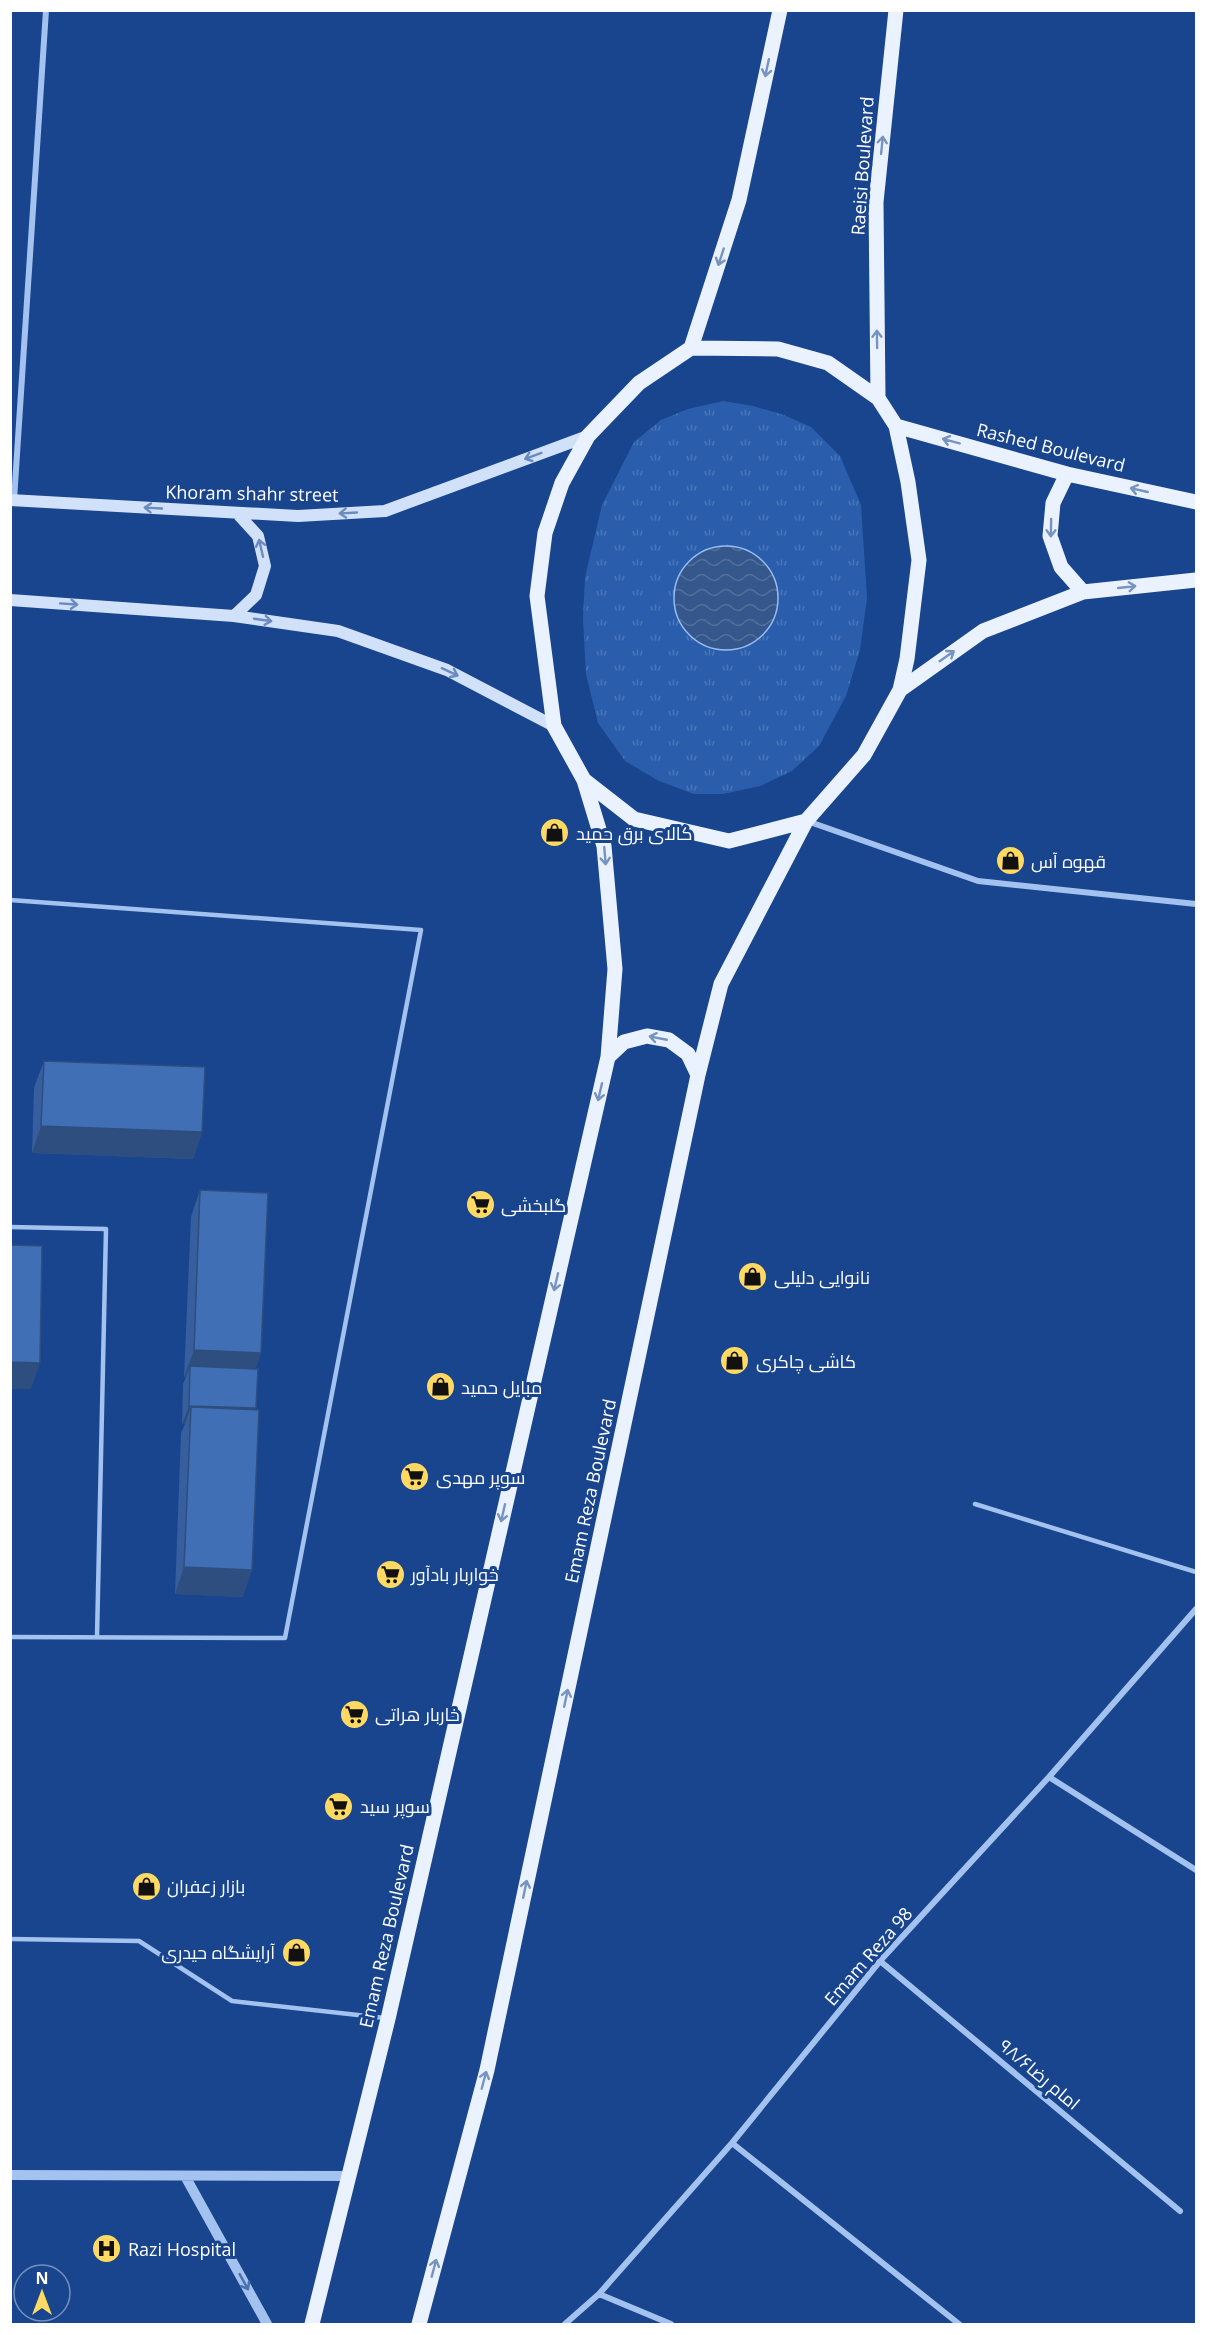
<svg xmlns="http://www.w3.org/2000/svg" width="1207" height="2335" viewBox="0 0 1207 2335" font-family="'Open Sans',Cairo,sans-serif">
	<defs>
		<pattern id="grass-tufts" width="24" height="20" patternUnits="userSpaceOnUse" patternTransform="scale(1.5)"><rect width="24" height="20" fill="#2a5eac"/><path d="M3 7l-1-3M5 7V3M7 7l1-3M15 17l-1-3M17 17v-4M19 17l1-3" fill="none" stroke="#4a76b8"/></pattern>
		<pattern id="water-waves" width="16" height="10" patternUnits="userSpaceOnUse" patternTransform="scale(1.5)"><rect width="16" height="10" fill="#35578c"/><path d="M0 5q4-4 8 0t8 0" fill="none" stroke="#53709d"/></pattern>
	</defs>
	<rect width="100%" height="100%" fill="#18458d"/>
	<path fill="url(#grass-tufts)" fill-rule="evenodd" d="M723,401L753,406L784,415L811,427L840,456L861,505L867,598L860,650L846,696L819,746L792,771L760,786L723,794H694L659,781L625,761L598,723L586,674L583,619L585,577L602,505L634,442L661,420L688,409ZM698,554L674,597C677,577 683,567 698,554Z"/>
	<path fill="url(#water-waves)" stroke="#96bcf1" stroke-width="1.5" d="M674 598a52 52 0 1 1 104 0a52 52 0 1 1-104 0Z"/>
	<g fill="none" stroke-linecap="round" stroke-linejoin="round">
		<path stroke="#a3c2ef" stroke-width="4.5" d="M10,900L421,930L285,1638L10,1637
			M10,1227L106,1229L97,1637
			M975,1504L1196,1572
			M10,1939L139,1941L232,2001L385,2018"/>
		<path stroke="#a3c2ef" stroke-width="6" d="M14,500L46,10
			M807,821L978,881L1196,904
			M1049,1777L1196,1870
			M880,1961L1180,2211
			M732,2143L959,2324
			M599,2294L671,2324
			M565,2324L599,2294L732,2143L880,1961L1049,1777L1196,1609"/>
		<path stroke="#a3c2ef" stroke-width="10" d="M10,2175L349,2176
			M185,2176L267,2324"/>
		<path stroke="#d1e1fa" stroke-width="12" d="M10,500L298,516L385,511L588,436
			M10,600L234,616L338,631L447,670L554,726
			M234,616L256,595L265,566L258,536L237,513"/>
		<path stroke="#ebf2ff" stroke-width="15" d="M691,348L778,349L828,363L878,398L896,426L908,482L919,560L907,659L900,690L864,755L806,821L729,841L634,819L584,780L554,726L537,596L545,533L562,483L588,436L639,383Z
			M691,348L739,200L780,10
			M878,398L876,202L896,10
			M896,426L1067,474L1196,502
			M1067,474L1053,503L1050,536L1061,567L1083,592
			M900,690L983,631L1083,592L1196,580
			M608,1057L624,1042L647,1036L669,1040L688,1054L698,1075
			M312,2324L388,2019L608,1057L615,969L604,846L584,780
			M419,2324L487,2070L698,1075L721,984L806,821"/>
	</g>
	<path fill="#375f9d" d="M44,1061L202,1132L193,1159L32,1153L34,1088Z
		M200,1190L261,1353L255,1369L256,1410L243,1597L175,1594L181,1433L185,1424H182L183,1384L186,1377H184L191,1217Z"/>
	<path fill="#2d4e7f" d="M41,1126L202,1132L193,1159L32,1153Z
		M194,1350L261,1353L252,1380L190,1366L186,1377H184Z
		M10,1362L40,1363L31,1389H10Z
		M189,1406L256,1408L250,1427L191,1407L185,1424H182Z
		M184,1567L252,1570L243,1597L175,1594Z"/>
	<path fill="#406fb6" stroke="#2d4e7f" stroke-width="1.5" d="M44,1061L205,1067L202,1132L41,1126Z
		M200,1190L268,1193L261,1353L194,1350Z
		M10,1245L42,1246L40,1363L10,1362Z
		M190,1366L258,1369L256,1408L189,1406Z
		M191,1407L259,1410L252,1570L184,1567Z"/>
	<defs><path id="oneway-shaft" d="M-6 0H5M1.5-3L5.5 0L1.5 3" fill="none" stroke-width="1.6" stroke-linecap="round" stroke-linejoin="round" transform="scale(1.5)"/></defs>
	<g stroke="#7793c0">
		<use href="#oneway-shaft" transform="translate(767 68) rotate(102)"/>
		<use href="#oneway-shaft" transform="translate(882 145) rotate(-84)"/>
		<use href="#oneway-shaft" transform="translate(721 257) rotate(108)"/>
		<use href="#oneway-shaft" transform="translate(877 339) rotate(-91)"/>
		<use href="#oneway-shaft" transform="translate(951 441) rotate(-165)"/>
		<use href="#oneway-shaft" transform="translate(1139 490) rotate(-167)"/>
		<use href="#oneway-shaft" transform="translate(1051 528) rotate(91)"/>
		<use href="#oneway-shaft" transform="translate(1127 587) rotate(-6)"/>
		<use href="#oneway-shaft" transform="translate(947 656) rotate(-35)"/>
		<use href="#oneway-shaft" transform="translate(605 856) rotate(85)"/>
		<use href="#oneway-shaft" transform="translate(658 1038) rotate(-169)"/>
		<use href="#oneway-shaft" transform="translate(600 1092) rotate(103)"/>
		<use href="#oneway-shaft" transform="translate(556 1282) rotate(103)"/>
		<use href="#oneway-shaft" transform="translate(503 1513) rotate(103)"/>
		<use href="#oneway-shaft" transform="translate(566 1698) rotate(-78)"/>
		<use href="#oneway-shaft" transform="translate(525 1889) rotate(-78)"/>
		<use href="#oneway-shaft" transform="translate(484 2080) rotate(-75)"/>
		<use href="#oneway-shaft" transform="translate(434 2268) rotate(-75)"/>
	</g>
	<g stroke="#6b8bbe">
		<use href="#oneway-shaft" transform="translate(533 456) rotate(160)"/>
		<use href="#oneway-shaft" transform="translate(153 508) rotate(-177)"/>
		<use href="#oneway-shaft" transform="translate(348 513) rotate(177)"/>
		<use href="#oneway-shaft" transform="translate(261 548) rotate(-103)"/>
		<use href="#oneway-shaft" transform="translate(69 604) rotate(4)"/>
		<use href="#oneway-shaft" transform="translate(263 620) rotate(8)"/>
		<use href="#oneway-shaft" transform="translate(450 672) rotate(25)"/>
	</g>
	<use stroke="#4971af" href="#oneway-shaft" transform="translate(244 2282) rotate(61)"/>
	<defs>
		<symbol id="shop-disc" viewBox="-11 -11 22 22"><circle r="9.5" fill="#ffd961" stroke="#18458d"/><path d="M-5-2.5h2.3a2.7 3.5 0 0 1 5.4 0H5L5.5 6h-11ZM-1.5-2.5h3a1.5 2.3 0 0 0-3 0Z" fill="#111"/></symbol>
		<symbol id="supermarket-disc" viewBox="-11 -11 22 22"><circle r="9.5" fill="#ffd961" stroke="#18458d"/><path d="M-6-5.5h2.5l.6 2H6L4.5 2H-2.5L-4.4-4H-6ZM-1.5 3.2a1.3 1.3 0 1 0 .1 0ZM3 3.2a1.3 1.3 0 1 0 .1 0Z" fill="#111"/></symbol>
		<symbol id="hospital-disc" viewBox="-11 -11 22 22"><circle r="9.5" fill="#ffd961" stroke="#18458d"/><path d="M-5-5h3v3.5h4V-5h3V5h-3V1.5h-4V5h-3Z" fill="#111"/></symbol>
	</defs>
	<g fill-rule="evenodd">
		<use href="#shop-disc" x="538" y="816" width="33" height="33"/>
		<use href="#shop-disc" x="994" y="844" width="33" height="33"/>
		<use href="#supermarket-disc" x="464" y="1188" width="33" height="33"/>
		<use href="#shop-disc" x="736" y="1260" width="33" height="33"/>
		<use href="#shop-disc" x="718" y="1344" width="33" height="33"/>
		<use href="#shop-disc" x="424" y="1370" width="33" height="33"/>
		<use href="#supermarket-disc" x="398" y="1460" width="33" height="33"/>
		<use href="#supermarket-disc" x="374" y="1558" width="33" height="33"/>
		<use href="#supermarket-disc" x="338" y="1698" width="33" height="33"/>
		<use href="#supermarket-disc" x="322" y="1790" width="33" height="33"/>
		<use href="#shop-disc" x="130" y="1870" width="33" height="33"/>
		<use href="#shop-disc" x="280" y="1936" width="33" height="33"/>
		<use href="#hospital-disc" x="90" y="2232" width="33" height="33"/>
	</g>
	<g text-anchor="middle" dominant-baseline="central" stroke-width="6" stroke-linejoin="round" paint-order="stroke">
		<g font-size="18" fill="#fff" stroke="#18458d">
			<text transform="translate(862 166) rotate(-86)">Raeisi Boulevard</text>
			<text transform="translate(1051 447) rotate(14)">Rashed Boulevard</text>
			<text transform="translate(252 493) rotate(1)">Khoram shahr street</text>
			<text transform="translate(590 1491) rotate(-78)">Emam Reza Boulevard</text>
			<text transform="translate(386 1936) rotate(-77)">Emam Reza Boulevard</text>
			<text transform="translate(868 1956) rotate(-49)">Emam Reza 98</text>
			<text transform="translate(1040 2074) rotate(40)">امام رضا۹۸/۶</text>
		</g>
		<g font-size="18" fill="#fff" stroke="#18458d" text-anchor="start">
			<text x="576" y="833">کالای برق حمید</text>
			<text x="1031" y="861">قهوه آس</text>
			<text x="501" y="1205">گلبخشی</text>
			<text x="774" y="1277">نانوایی دلیلی</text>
			<text x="756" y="1361">کاشی چاکری</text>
			<text x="461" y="1387">مبایل حمید</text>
			<text x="436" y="1477">سوپر مهدی</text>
			<text x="411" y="1574">خواربار بادآور</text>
			<text x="375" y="1714">خاربار هراتی</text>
			<text x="360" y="1806">سوپر سید</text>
			<text x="167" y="1886">بازار زعفران</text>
			<text x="275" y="1952" text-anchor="end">آرایشگاه حیدری</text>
			<text x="128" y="2249">Razi Hospital</text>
		</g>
	</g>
	<rect width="1207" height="2335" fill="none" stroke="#ffffff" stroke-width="24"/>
	<g transform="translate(42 2293)"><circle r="28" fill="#18458d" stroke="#748fbb" stroke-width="1.5"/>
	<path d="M0-4.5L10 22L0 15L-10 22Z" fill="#ffd961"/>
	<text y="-9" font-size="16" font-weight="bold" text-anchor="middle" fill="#ffffff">N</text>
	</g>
</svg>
